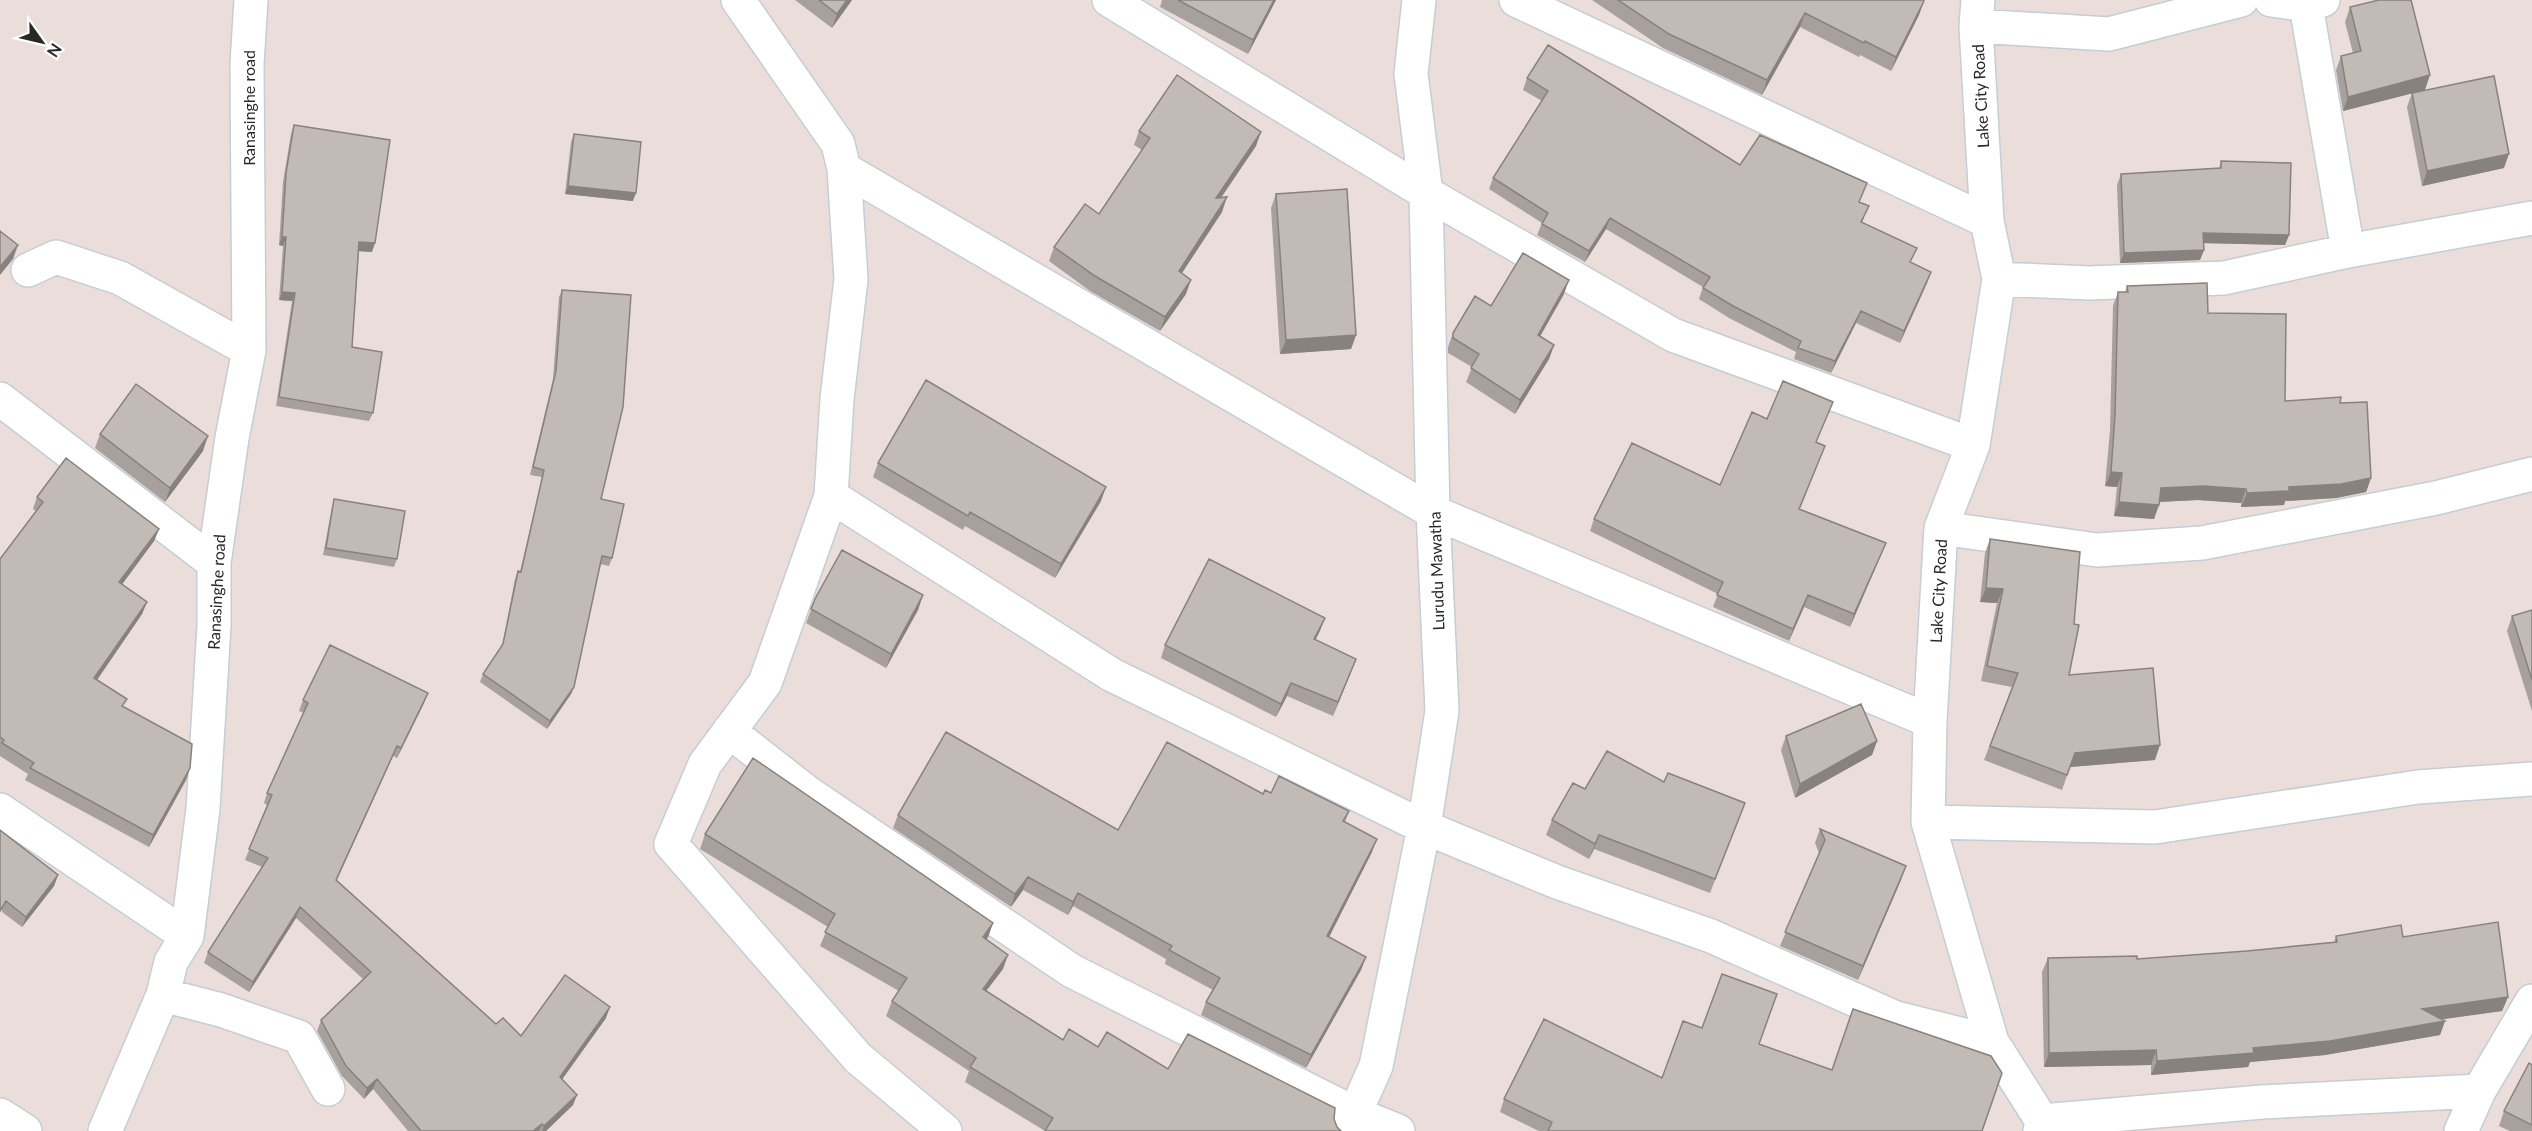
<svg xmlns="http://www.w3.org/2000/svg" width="2532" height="1131" viewBox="0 0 2532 1131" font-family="Lato,sans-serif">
	<rect width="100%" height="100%" fill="#ebdeda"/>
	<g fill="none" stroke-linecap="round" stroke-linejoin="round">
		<defs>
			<path id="minor" d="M738,0L838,144L844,169L851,279L837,399L831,496L765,683L705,764L671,844L858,1058L945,1131
				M1109,0L1426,193L1673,335L1973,445
				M1516,0L1987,221
				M1978,0L1976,26L1987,221L1999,279L1973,445L1941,528L1930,721L1928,822L1992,1042L2042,1121L2040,1131
				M2271,0L2306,5L2323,0
				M2306,5L2348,251
				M1976,26L2109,34L2241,0
				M844,169L1433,512L1930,721
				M28,270L56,257L120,278L249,350
				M1999,279L2089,283L2224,278L2348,251L2532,218
				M0,399L214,563
				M831,496L1112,675L1424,827L1557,882L1711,936L1896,1018L1992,1042
				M1941,528L2097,550L2202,543L2436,498L2532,474
				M729,731L808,793L1072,971L1356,1114L1398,1131
				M0,810L187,936
				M1928,822L2155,827L2418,787L2532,779
				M163,995L221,1010L299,1037L328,1089
				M0,1115L25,1131
				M2042,1121L2262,1102L2479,1091
				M105,1131L163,995L171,962L187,936L203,809L214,626V563L232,438L249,350L247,64L251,0
				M1347,1131L1376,1066L1424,827L1442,711L1433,512L1426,193L1411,74L1419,0
				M2461,1131L2479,1091L2532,1001"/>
		</defs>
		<use href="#minor" stroke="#c5cdd6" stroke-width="36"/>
		<use href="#minor" stroke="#fff" stroke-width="33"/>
	</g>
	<path fill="#a7a09c" d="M795,0H852L832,28Z
		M1162,0H1276L1248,54L1160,7Z
		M1592,0H1923L1919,15L1891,71L1860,55L1859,57L1800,27L1762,95L1663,48Z
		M2350,7L2425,90L2343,111L2336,70L2341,56L2353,53L2345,22Z
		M1527,78L1740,165L1860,202L1864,218L1862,223L1911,263L1927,283L1900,343L1856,323L1831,373L1794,359L1796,352L1729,318L1699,299L1703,287L1606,229L1585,262L1537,235L1542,223L1489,189L1493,178L1542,101L1523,90Z
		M2412,93L2504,168L2422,186L2407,107Z
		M294,125L372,252L359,251L352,347L373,413L369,421L276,406L292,301L279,300L283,246L279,245L283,182L291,134Z
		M1139,131L1256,146L1221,198L1222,212L1182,273L1186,294L1160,331L1090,291L1049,261L1054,247L1099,214L1142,150L1134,145Z
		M574,134L633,201L565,194L571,142Z
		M2221,161L2289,235L2285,245L2203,243L2204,250L2200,260L2120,263L2117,185L2121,174L2219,168Z
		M1276,194L1356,335L1351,349L1280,354L1271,208Z
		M2127,286L2208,313L2285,401L2340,403L2371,478L2366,492L2336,498L2285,501L2284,505L2241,507V503L2198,500L2160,502L2154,519L2114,516L2117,487L2105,486L2110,430L2113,306L2118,292H2125Z
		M562,290L612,558L609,566L600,564L574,687L571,694L547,729L480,682L483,674L502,647L515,579L518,571L520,572L542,477L530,475L553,379L559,297Z
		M1564,294L1540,336L1554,345L1549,359L1515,414L1466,382L1472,367L1448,353V347L1453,333L1491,306Z
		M1833,402L1816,442L1825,446L1800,509L1886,543L1850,627L1804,607L1789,641L1713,607L1718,594L1590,531L1594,519L1720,485L1767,419Z
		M100,434L203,451L165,502L95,448Z
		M878,463L1101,501L1055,578L965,526L963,530L873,477Z
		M37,497L159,529L154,541L122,584L147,602L142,614L97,680L124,707L190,768L186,780L149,847L25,780L28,774L0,756V559L36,511L33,509Z
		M334,499L397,559L394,567L323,555L332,507Z
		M1990,539L2069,675L2155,760L2070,767L2062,790L1984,760L2012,687L1981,681L1997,603L1980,602L1985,553Z
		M923,595L918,610L886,668L806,623L816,597Z
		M2532,610V711L2507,631L2512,616Z
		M1325,618L1315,640L1356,659L1333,716L1287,696L1276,717L1161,658L1165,645Z
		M303,700L424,703L397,758L393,756L337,880L496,1024L521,1036L606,1018L562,1079L573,1105L546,1131H408L373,1089L364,1099L342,1076L317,1031L321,1020L363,979L296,918L249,992L204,963L208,952L262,867L245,860L267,805L264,803L267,793L304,713L299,711Z
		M1786,736L1877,741L1872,755L1795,798L1781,750Z
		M1664,782L1745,803L1710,893L1594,849L1589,859L1546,835L1552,820L1585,789Z
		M1271,793L1349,811L1345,822L1372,852L1329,937L1366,957L1361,970L1306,1068L1201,1015L1206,1002L1213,990L1165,964L1166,959L1073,906L1068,915L1023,890L1011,907L893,828L898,815L1118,830Z
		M1820,829L1901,880L1858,980L1780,946L1819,853L1815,843Z
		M0,830L58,875L54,886L22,927L2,912Z
		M705,834L993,923L988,937L986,940L1003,969L986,991L1063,1040L1098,1047L1168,1069L1335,1108L1045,1131L965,1082L969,1071L886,1016L892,1001L899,991L820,946L828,927L700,849Z
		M2336,936L2403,937L2508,997L2502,1011L2442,1019L2445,1021L2440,1035L2325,1055L2250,1062L2248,1067L2151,1075V1065L2044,1067L2042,972L2048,958L2137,959L2247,951L2334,942Z
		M1702,1028L1759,1044L1982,1131H1539L1500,1112L1504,1099L1662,1078Z
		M2532,1065V1131H2510L2499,1126L2504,1111Z"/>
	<path fill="#88827f" d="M847,0H852L832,28L837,14Z
		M1274,0H1276L1248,54L1253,40Z
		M1924,1L1919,15L1891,71L1896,57Z
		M1805,13L1800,27L1762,95L1767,80Z
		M2430,75L2425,90L2343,111L2348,97Z
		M1261,132L1256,146L1211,212L1216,198Z
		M2509,154L2504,168L2422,186L2427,171Z
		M568,186L636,193L633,201L565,194Z
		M1227,197L1222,212L1174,285L1179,271Z
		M1610,218L1606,229L1585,262L1589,251Z
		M2203,233L2289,235L2285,245L2199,243Z
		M282,237H286L283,246L279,245Z
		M359,242L375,243L372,252L356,251Z
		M18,245L13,259L0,275V267Z
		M2204,250L2200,260L2120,263L2124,253Z
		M1931,272L1927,283L1900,343L1904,331Z
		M1191,280L1186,294L1160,331L1165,317Z
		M1569,280L1564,294L1533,349L1538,335Z
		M282,292L295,293L292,301L279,300Z
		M1861,311L1856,323L1831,373L1835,361Z
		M1356,335L1351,349L1280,354L1286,340Z
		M1554,345L1549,359L1515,414L1520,400Z
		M208,436L203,451L165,502L170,488Z
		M2111,472L2122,473L2117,487L2105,486Z
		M2371,478L2366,492L2336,498L2285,501L2284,505L2241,507L2247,493L2289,487Z
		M2203,486L2246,489L2241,503L2198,500L2156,502L2161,488Z
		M1106,487L1101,501L1055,578L1061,564Z
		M2119,502L2159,505L2154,519L2114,516Z
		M159,529L154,541L115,594L119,582Z
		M1886,543L1881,555L1850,627L1854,614Z
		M1986,588L2003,589L1997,603L1980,602Z
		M923,595L918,610L886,668L891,654Z
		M1808,595L1804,607L1789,641L1793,629Z
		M147,602L142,614L90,690L94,678Z
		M1325,618L1320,631L1309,653L1314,639Z
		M1356,659L1351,672L1333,716L1338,702Z
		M1291,683L1287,696L1276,717L1281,704Z
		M574,687L571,694L547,729L550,721Z
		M428,693L424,703L397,758L401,748Z
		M1877,741L1872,755L1795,798L1800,784Z
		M2160,745L2155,760L2070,767L2075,753Z
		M397,746L393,756L332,890L336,880Z
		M190,768L186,780L149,847L153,835Z
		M1599,835L1594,849L1589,859L1595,844Z
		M1377,839L1372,852L1323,949L1327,936Z
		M1906,866L1901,880L1858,980L1863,966Z
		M58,875L54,886L22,927L26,917Z
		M1028,877L1023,890L1011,907L1015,894Z
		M1078,893L1073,906L1068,915L1073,902Z
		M300,907L296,918L249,992L253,982Z
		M993,923L988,937L978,951L983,937Z
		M1008,955L1003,969L977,1003L983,989Z
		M1366,957L1361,970L1306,1068L1311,1055Z
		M2508,997L2502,1011L2416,1023L2422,1009Z
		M610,1007L606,1018L556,1088L560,1077Z
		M2445,1021L2440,1035L2325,1055L2250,1062L2248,1067L2151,1075L2157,1061L2253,1048Z
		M2156,1050L2151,1065L2044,1067L2049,1053Z
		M377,1079L373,1089L364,1099L367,1088Z
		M577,1095L573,1105L546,1131H542L544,1126Z
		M542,1124L539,1131H533Z"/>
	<path fill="#c2bab5" stroke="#88827f" stroke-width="1.5" d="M819,0H847L837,14Z
		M1178,0H1274L1253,40Z
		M1618,0H1923L1924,1L1896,57L1865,41L1864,43L1805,13L1767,80L1669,34Z
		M2379,0H2411L2430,75L2348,97L2341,56L2361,51L2350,7Z
		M1548,45L1740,165L1760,135L1867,183L1859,202L1869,206L1861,222L1917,248L1910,262L1931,272L1904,331L1861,311L1835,361L1798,348L1801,341L1733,306L1703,288L1710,277L1610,218L1589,251L1542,224L1548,213L1493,178L1548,91L1527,78Z
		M1177,75L1261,132L1216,198L1227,197L1179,271L1191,280L1165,317L1095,276L1054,247L1085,204L1099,214L1150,138L1139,131Z
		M2494,76L2509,154L2427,171L2412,93Z
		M294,125L390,140L375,243L359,242L352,347L382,352L373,413L279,397L295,293L282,292L286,237H282L286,173Z
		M574,134L641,142L636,193L568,186Z
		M2221,161L2291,163L2289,235L2203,233L2204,250L2124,253L2121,174L2221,168Z
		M1347,189L1356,335L1286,340L1276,194Z
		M0,231L18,245L0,267Z
		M1523,253L1569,280L1538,335L1554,345L1520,400L1471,368L1479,354L1453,338V333L1475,296L1491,306Z
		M2207,283L2208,313L2286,314L2285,401L2341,397L2340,403L2367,402L2371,478L2341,484L2289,487V491L2247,493L2246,489L2203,486L2161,488L2159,505L2119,502L2122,473L2111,472L2115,415L2118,292H2128L2127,286Z
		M562,290L631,295L623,407L601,499L624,504L612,558L602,556L574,687L550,721L483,674L503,644L518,571L521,572L544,470L533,467L556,371Z
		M926,380L1106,487L1061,564L970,512L968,516L878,463Z
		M1783,381L1833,402L1816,442L1825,446L1799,509L1886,543L1854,614L1808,595L1793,629L1717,595L1723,582L1594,519L1632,443L1720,485L1752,412L1767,419Z
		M136,384L208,436L170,488L100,434Z
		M66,458L159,529L119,582L147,602L94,678L127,699L122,706L192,744L190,768L153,835L30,768L34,763L2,743L4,740L0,737V559L43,502L37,497Z
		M334,499L405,511L397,559L326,548Z
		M1990,539L2080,552L2074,624L2079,625L2069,675L2153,668L2160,745L2075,753L2067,775L1990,746L2018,673L1987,666L2003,589L1986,588Z
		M842,550L923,595L891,654L811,609L816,597Z
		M1209,559L1325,618L1314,639L1356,659L1338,702L1291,683L1281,704L1165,645Z
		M2532,610V680L2512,616Z
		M330,645L428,693L401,748L397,746L336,880L496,1024L503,1018L521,1036L565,975L610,1007L560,1077L577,1095L544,1126L542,1124L533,1131H421L377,1079L367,1088L346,1066L321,1020L371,972L300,907L253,982L208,952L268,858L249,849L272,795L267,793L308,703L303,700Z
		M1861,704L1877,741L1800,784L1786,736Z
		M946,732L1118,830L1167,742L1263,794L1265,790L1271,793L1279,776L1349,811L1343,821L1377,839L1327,936L1366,957L1311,1055L1206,1002L1220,978L1169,950L1172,946L1078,893L1073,902L1028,877L1015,894L898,815Z
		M1607,751L1664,782L1668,773L1745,803L1715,879L1599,835L1595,844L1552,820L1573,783L1585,789Z
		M753,758L993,923L983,937L1008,955L983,989L1063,1040L1069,1029L1098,1047L1107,1032L1168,1069L1188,1034L1335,1108L1334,1119L1337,1127L1341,1131H1045L1053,1118L970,1067L976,1058L892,1001L907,978L825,932L835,914L705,834Z
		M1820,829L1906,866L1863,966L1785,932L1825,840Z
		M0,830L58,875L26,917L6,901L0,911Z
		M2498,922L2508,997L2422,1009L2445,1021L2330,1041L2253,1048L2254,1053L2157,1061L2156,1050L2049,1053L2048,958L2137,956V959L2247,951L2337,942L2336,936L2401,925L2403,937Z
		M1722,974L1777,994L1759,1044L1832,1070L1853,1009L1991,1056L2002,1073L1982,1131H1548L1552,1122L1504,1099L1544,1019L1662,1078L1683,1021L1702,1028Z
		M2529,1063L2532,1065V1125L2504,1111Z"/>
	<g text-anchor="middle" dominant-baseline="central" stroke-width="5" stroke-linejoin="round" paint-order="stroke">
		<g font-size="16" fill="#282828" stroke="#fff">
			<text transform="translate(1980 96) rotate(-93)">Lake City Road</text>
			<text transform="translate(248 108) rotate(-90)">Ranasinghe road</text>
			<text transform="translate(1436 571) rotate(-92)">Lurudu Mawatha</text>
			<text transform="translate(1938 591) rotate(-87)">Lake City Road</text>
			<text transform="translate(216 592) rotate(-87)">Ranasinghe road</text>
		</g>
	</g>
	<g transform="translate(42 42) rotate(124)" stroke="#ffffff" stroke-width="4.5" paint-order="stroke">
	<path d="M0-4.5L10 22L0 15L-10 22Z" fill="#282828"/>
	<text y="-9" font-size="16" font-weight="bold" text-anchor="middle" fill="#282828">N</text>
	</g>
</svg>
